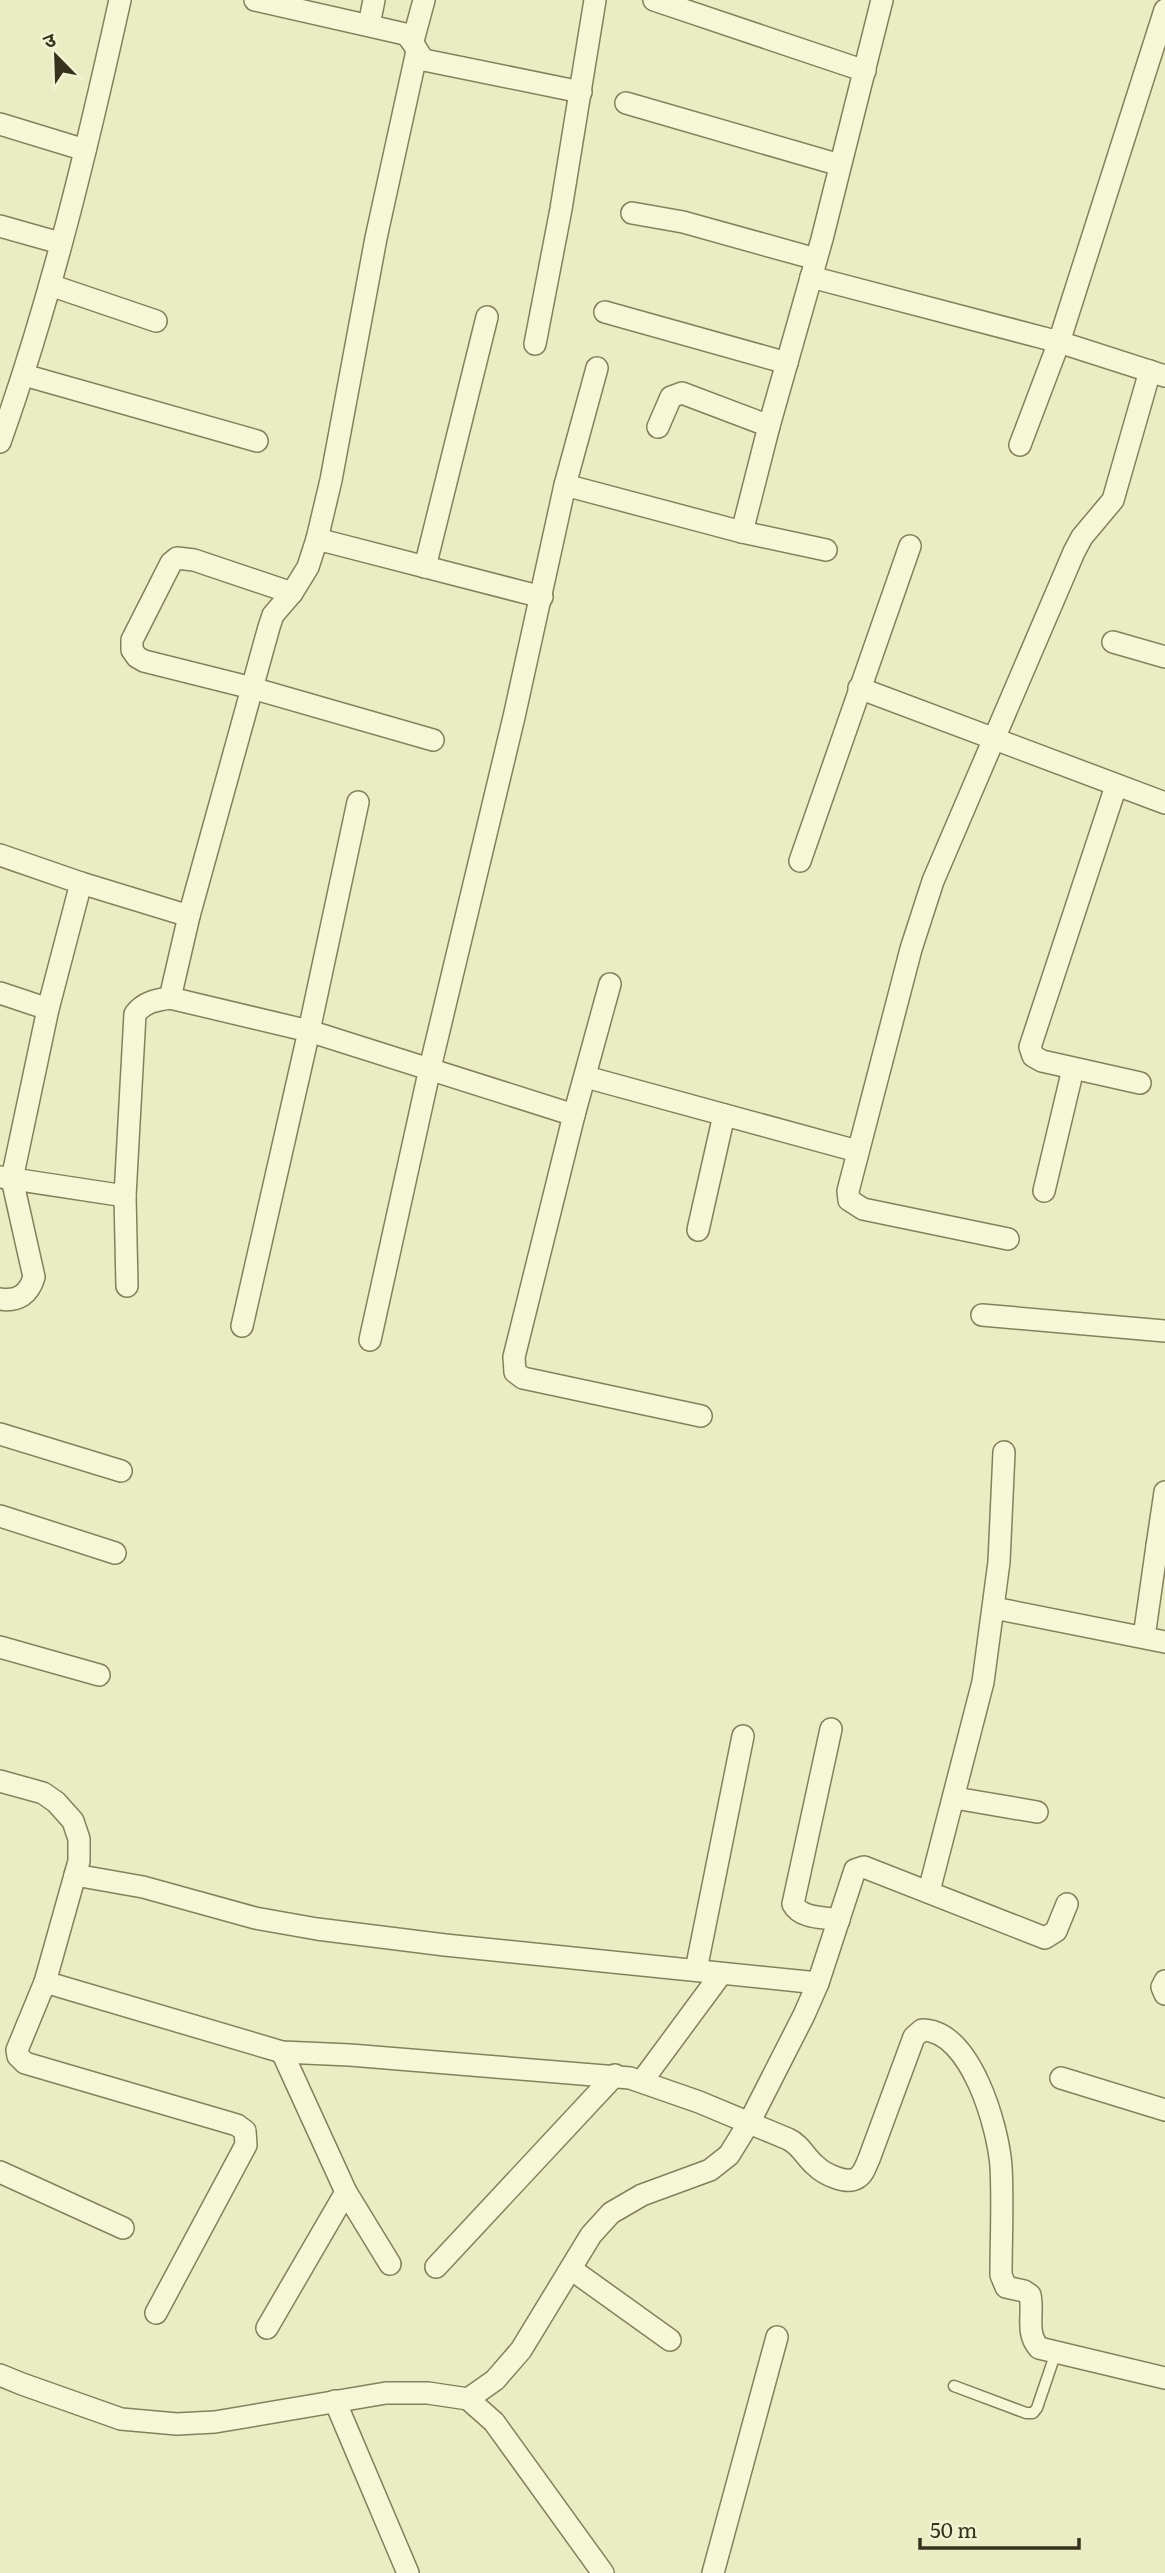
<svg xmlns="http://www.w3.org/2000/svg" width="1165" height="2573" viewBox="0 0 1165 2573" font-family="Literata,'Noto Sans Devanagari',serif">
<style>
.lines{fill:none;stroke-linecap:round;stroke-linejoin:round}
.service-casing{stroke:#85805b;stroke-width:13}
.minor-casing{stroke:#85805b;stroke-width:24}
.service{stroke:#f5f7d6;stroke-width:10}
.minor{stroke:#f5f7d6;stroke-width:21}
</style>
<rect width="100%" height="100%" fill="#eaecc3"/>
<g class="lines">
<defs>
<path id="service" d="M954,2386L1026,2413H1033L1037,2408L1056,2352"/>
<g id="minor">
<path d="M255,0L405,34C414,41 416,51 424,60L581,92"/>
<path d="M654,0L865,71"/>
<path d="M369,25L374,0"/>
<path d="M413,41L424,0"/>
<path d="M417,51L376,238L331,480L317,539L308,567L292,593L273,615L269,627L189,916L170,998L309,1031L574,1115"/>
<path d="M626,103L840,165"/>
<path d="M0,124L85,150"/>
<path d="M632,213L683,222L816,259"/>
<path d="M0,226L60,243"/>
<path d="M811,277L1059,342L1165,376"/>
<path d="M50,285L156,321"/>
<path d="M605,312L787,363"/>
<path d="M535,344L561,209L595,0"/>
<path d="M24,375L257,441"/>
<path d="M658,427L671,397L682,393L769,426"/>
<path d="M0,442C51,299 87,149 120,0"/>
<path d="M1020,445L1059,342L1165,10"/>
<path d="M565,485L597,368"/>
<path d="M742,532L769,426L822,239L882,0"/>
<path d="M317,539L542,597"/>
<path d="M425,567L487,317"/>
<path d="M292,593L194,560L177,558L171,563L132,640V650L137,657L144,661L252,688L433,740"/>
<path d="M1113,642L1165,657"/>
<path d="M859,688L1165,803"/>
<path d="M1116,786L1030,1047L1033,1056L1042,1061L1140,1083"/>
<path d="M0,855L81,883"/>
<path d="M800,861L910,546"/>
<path d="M610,984L574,1115L514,1357L515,1372L523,1378L701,1416"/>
<path d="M0,993L48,1009"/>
<path d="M586,1077L857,1151"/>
<path d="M0,1177L125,1196L135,1014C144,1002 156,1000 170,998"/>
<path d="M1044,1191L1073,1069"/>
<path d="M125,1196L127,1286"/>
<path d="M698,1230L724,1115"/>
<path d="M1008,1239L863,1209L849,1200L848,1191L911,949L933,881L1074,552L1082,537L1113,500L1150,371"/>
<path d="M0,1299C18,1302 29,1294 34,1277L12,1179L48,1009L81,883L189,916"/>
<path d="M982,1315L1165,1331"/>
<path d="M242,1326L309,1031L358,802"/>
<path d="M370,1340L430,1068L514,717L565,485L742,532L826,550"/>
<path d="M0,1434L121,1471"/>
<path d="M0,1516L115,1553"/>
<path d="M1157,1546L1165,1492"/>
<path d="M994,1608L1165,1642"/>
<path d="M1144,1637L1157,1546L1165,1548"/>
<path d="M0,1647L99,1675"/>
<path d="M831,1729L793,1904C801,1919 825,1917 839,1920"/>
<path d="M0,1781L43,1793L56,1802L73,1821L79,1839V1861L45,1982L17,2050L18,2056L25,2063L237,2125L245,2131L246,2145L156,2313"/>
<path d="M955,1798L1037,1812"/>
<path d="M75,1875L143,1887L255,1918L317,1929L445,1945L818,1983"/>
<path d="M929,1891L983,1682L999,1562L1004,1452"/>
<path d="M696,1970L743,1736"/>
<path d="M1165,1981L1162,1987L1165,1994"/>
<path d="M45,1982L282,2052L350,2055L630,2078L699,2102L788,2139C801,2145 805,2157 816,2166C824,2174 847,2185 857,2178C864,2174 866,2165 869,2159L914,2037L922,2030C971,2030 998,2127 1001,2166C1003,2202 1001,2239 1001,2275L1006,2287L1024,2291L1030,2295C1034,2313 1025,2333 1039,2348L1165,2378"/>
<path d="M282,2052L346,2192L390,2264"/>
<path d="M1061,2078L1165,2110"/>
<path d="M642,2081L721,1974"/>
<path d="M0,2172L123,2228"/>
<path d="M436,2267L615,2075"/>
<path d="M571,2269L670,2340"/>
<path d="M267,2328L346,2192"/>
<path d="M0,2375L22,2384L121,2419L177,2424L215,2422L386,2393H428L468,2399L494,2422L603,2573"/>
<path d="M468,2399L495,2380L521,2350L591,2235L611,2213L642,2195L710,2170L729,2155L750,2121L804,2015L818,1983L855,1870L864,1867L1045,1938L1056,1931L1067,1904"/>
<path d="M335,2401L408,2573"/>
<path d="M713,2573L777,2337"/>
</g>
</defs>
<use href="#service" class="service-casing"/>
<use href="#minor" class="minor-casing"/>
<use href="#service" class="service"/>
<use href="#minor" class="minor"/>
</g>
<g transform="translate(56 56) rotate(337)" stroke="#f1f4d2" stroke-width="5" paint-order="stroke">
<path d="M0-5L12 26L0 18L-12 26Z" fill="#36321e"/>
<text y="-10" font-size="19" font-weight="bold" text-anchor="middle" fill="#36321e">उ</text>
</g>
<path d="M920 2538v10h159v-10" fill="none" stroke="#36321e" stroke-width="3.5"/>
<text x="930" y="2538" font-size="21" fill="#36321e" stroke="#f1f4d2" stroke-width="5" paint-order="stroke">50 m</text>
</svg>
